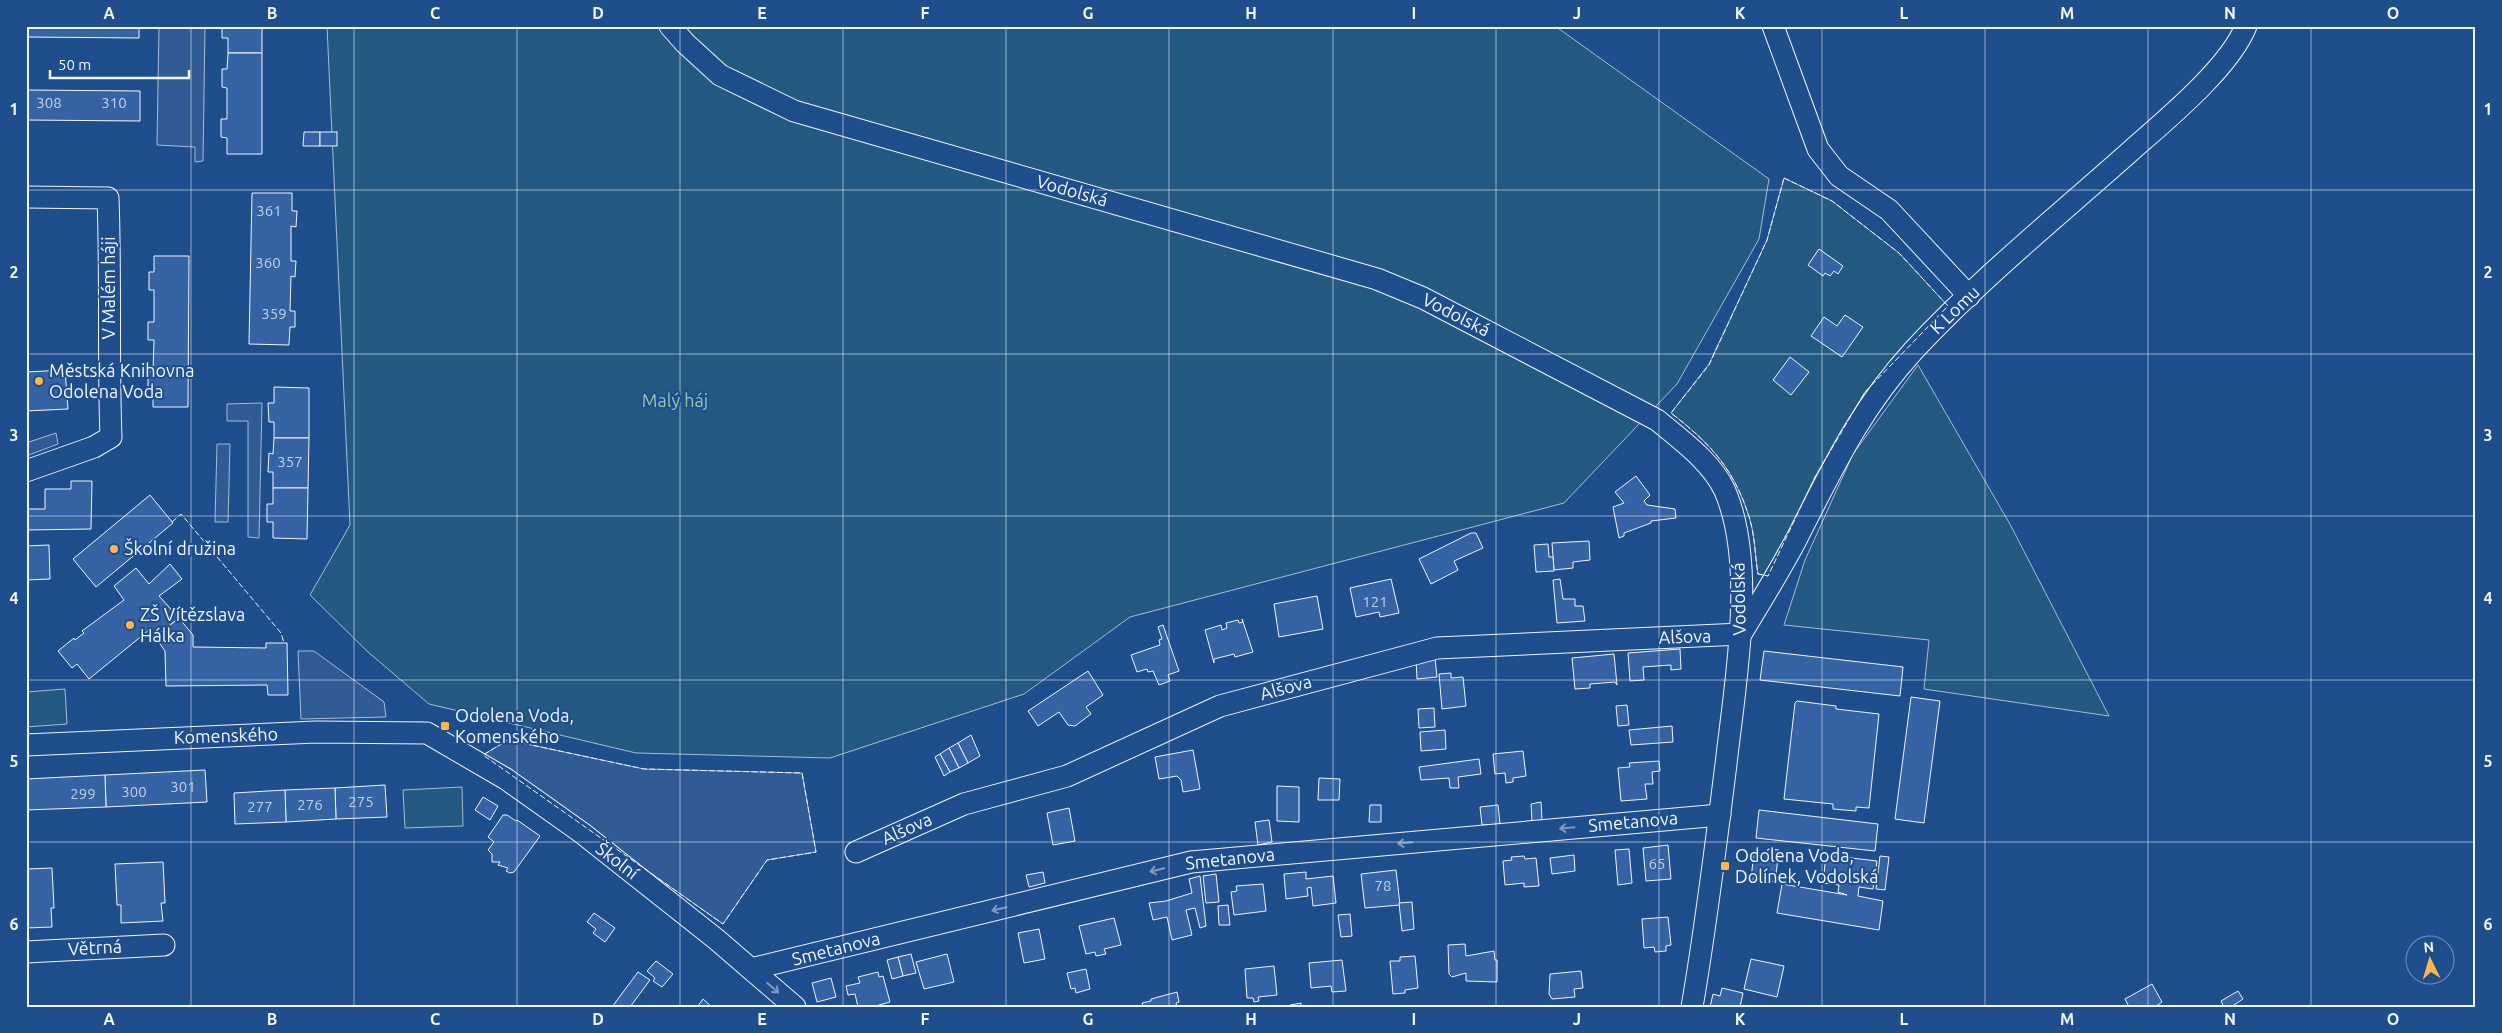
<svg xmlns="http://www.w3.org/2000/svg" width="2502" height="1033" viewBox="0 0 2502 1033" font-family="Ubuntu,sans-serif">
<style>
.green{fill:#245a82;stroke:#a8bbd7}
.parking{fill:#305b95;stroke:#a8bbd7}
.building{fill:#3563a3;stroke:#f2f6ff}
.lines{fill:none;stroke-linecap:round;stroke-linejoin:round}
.minor-casing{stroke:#f2f6ff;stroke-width:23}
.minor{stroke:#1f4e8c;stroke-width:21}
.fence{stroke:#f2f6ff;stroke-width:1;stroke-dasharray:6 2.5;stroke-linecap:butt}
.oneway{stroke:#7e9ac0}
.grid{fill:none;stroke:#f2f6ff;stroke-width:1;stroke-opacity:0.55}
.poi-dot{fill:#ffb74d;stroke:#1f4e8c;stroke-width:2}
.labels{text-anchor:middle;stroke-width:4;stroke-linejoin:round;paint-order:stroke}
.number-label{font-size:15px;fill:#c3d1e8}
.street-label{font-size:18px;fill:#f2f6ff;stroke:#1f4e8c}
.poi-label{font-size:18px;fill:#f2f6ff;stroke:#1f4e8c;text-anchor:start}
.park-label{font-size:18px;fill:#97c8a6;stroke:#1f4e8c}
.neatline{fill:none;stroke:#f2f6ff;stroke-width:2}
.grid-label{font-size:16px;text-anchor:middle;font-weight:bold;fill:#f2f6ff}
</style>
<rect width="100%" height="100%" fill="#1f4e8c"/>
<g class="green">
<path d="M327,26H1555L1769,179L1759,239L1677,384L1564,503L1130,617L1024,694L830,758L636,753L429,704L368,652L310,595L350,525Z"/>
<path d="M1784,178L1832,201L1899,253L1948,306L1865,392L1815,477L1768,576L1758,574C1755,557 1755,537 1750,520C1735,470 1711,444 1671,413L1709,364L1767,240Z"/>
<path d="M1918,365L2011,526L2109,716L1924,689L1929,640L1784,625L1805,560L1853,454Z"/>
<path d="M65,689L67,724L26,727V692Z"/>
<path d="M462,787L463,826L405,828L403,790Z"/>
</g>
<g class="parking">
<path d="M159,26H205L203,161L195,162V147L157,145Z"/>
<path d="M262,403L259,538L248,537V421H227V404Z"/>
<path d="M56,433L58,444L26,456V443Z"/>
<path d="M217,444H230L228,522H215Z"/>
<path d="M298,651H314L384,702L386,717L301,719Z"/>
<path d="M508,740L644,769L802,773L816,852L767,860L723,924L483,755Z"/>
</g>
<g class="building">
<path d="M26,26H139V38L26,37Z"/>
<path d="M222,26H262V53H228V38H222Z"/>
<path d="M228,53H262V154H227V138L221,137V119H227V88L222,87V69H227Z"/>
<path d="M26,90L140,91V121L26,120Z"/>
<path d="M304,132H320V146H303Z"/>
<rect x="320" y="132" width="17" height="14"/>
<path d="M252,193H292V211H297L296,227L291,226V261H296L295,277L291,276L290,311H295V327H290L289,345L249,344Z"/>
<path d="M1819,249L1843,266L1838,274L1834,271L1830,276L1825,273L1823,276L1808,265Z"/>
<path d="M154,256H189L188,407H153V390H148V372H153L154,340H148V322H154V290H149V272H154Z"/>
<path d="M1845,315L1863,327L1842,357L1811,336L1824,317L1837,326Z"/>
<path d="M1790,357L1809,372L1791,395L1773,380Z"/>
<path d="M65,370L68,409L26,411V372Z"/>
<path d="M274,387L309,388V438H274V422H269L268,403H274Z"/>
<path d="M274,438H309L308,488H273V472H268L269,453L273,454Z"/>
<path d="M1636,476L1650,495L1644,501L1647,505L1675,509L1676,518L1651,521V523L1624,533V536L1619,538L1613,507L1624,503L1615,492Z"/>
<path d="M71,481H92L91,529L26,530V509H45V489H71Z"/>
<path d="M273,488H308L307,539L273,538V522H267V504H273Z"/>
<path d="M150,495L173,523L96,587L73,559Z"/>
<path d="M1471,533H1476L1483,548L1454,561L1458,570L1431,584L1419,559Z"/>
<path d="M1589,541L1590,560L1573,562V568L1554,570L1552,543Z"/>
<path d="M1548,544L1549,557H1553L1554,571L1536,572L1534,545Z"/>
<path d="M49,545L50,579L26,580V546Z"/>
<path d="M170,564L182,579L159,596L179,618L155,637L149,630L89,679L77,664L72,668L58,651L74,638L75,640L84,633L82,631L124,600L114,586L136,568L149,584Z"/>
<path d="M1391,579L1399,613L1380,617L1379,612L1356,617L1350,588Z"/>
<path d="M1560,579L1563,599H1575V606H1583L1585,621L1557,623L1553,580Z"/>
<path d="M1317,596L1323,629L1279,637L1274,604Z"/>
<path d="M179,618L193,635V647L266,648V643H287L288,695H268L267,685L166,686L165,651L155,637Z"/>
<path d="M1242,619L1253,652L1235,657L1234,654L1214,659V663L1205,630L1221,625L1222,630L1227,628L1226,623L1238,620L1239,623L1243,622Z"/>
<path d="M1163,625L1179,671L1168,675L1170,681L1159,685L1153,671L1148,672L1147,669L1137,672L1131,655L1160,645L1159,640L1162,639L1158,627Z"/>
<path d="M1680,649L1681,669L1671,670V665L1643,667L1644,680L1630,681L1628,653Z"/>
<path d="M1764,651L1903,667L1900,696L1760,680Z"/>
<path d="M1614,654L1617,685L1615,682L1590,684V688L1575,689L1572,658Z"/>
<path d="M1435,658L1437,677L1417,679L1416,660Z"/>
<path d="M1088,671L1103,695L1086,707L1091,714L1075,726L1068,725L1059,712L1038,726L1028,711Z"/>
<path d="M1451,673V678L1463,677L1466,706L1442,709L1439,674Z"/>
<path d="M1911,697L1940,701L1924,823L1895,819Z"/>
<path d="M1797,701L1836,706V709L1879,714L1869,808L1856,807V811L1833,809V804L1784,799L1795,703Z"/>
<path d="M1627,705L1629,725L1618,726L1616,706Z"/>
<path d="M1434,708L1435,727L1419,728L1418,709Z"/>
<path d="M1672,726L1673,742L1631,745L1629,730Z"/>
<path d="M1445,730L1446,749L1421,751L1420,732Z"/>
<path d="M971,735L980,756L968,763L958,743Z"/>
<path d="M958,743L968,763L959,768L949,748Z"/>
<path d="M949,748L959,768L950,772L940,754Z"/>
<path d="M1193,750L1200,789L1183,792L1181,780L1177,776L1159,779L1155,757Z"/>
<path d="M1523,751L1526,776L1513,778V782L1506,783L1505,773L1495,774L1493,754Z"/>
<path d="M940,754L950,772L944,776L935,757Z"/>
<path d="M1479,759L1481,774L1458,777L1459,788H1450L1449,778L1421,780L1419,767Z"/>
<path d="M1659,761L1660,771L1652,772L1653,784H1645L1647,799L1621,801L1618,768L1630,767L1629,763Z"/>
<path d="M205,770L207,802L106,807L105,775Z"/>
<path d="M105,775L106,807L26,810V779Z"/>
<path d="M1319,778L1340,779L1339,800H1318Z"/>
<path d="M385,785L387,817L336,819L335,788Z"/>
<path d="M1277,786L1299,787V822L1277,821Z"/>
<path d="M335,788L336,819L286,822L285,790Z"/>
<path d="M285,790L286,822L235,824L234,793Z"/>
<path d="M483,797L498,806L490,820L475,810Z"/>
<path d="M1541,802L1542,820L1532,821L1531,804Z"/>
<path d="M1370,805H1381V822H1369Z"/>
<path d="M1498,805L1500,824L1482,825L1480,807Z"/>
<path d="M1069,808L1075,841L1053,845L1047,813Z"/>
<path d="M1759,810L1878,824L1875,851L1756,838Z"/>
<path d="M503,815H507L516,821L517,820L540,836L514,872L510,873L506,871L508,868L498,865L500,862H492V854L488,850L494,842L488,837Z"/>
<path d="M1269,820L1272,842L1258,845L1255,822Z"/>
<path d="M1668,845L1671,879L1646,881L1643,848Z"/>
<path d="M1629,849L1632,883L1618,885L1615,850Z"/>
<path d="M1768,849L1779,850L1775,882L1751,879L1754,852L1767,853Z"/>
<path d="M1574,855L1575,871L1552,874L1550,858Z"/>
<path d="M1826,855L1877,861L1873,889L1859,887L1858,896L1883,901L1879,930L1777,913L1782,884L1847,895L1838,892L1839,885L1823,883Z"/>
<path d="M1524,856L1525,859L1536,858L1539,886L1524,887V883L1505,885L1503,861L1512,860L1511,857Z"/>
<path d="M1880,856L1889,857L1885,890L1876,889Z"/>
<path d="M163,862L165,903H161L163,921L121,923V905H117L115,864Z"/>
<path d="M52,868L54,908H51L52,927L26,928V869Z"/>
<path d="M1396,870L1400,905L1365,908L1361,874Z"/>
<path d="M1043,872L1045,883L1029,887L1026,875Z"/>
<path d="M1306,872V879L1333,876L1336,903L1313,906L1311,887L1307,888L1308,896L1286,899L1284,874Z"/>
<path d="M1216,874L1219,902L1206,903L1203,876Z"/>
<path d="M1200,876L1206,926L1200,928L1195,908L1186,910L1192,935L1172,940L1167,917L1153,920L1149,903L1166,901L1192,893L1189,879Z"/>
<path d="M1263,884L1266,911L1234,915L1231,892L1237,891L1236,886Z"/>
<path d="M1412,902L1414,929L1402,931L1399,903Z"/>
<path d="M1228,905L1230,925H1219L1218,906Z"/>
<path d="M594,913L615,928L605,942L593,933L596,929L587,922Z"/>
<path d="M1350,914L1352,936L1341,937L1338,915Z"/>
<path d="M1668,917L1671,945L1666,946V951L1655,952L1654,947L1644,948L1642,919Z"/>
<path d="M1114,918L1121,945L1104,949L1106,954L1096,956L1095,952L1086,954L1079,926Z"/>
<path d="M1039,929L1045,959L1024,963L1018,933Z"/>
<path d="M1465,944L1466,956L1494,951L1495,960H1497V982L1466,981V973L1452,977L1449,974L1448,945Z"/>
<path d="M911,954L916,973L903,976L898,957Z"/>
<path d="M947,954L954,982L924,989L916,962Z"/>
<path d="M1415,956L1418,988L1405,990V993L1393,994L1390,961H1400V957Z"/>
<path d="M898,957L903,976L892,979L887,960Z"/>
<path d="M1751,959L1784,966L1777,997L1744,989Z"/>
<path d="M1342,960L1346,991L1332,992L1331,986L1311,988L1309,963Z"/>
<path d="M656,961L673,974L662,987L653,981L655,978L647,971Z"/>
<path d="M1274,966L1277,995L1258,997L1259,1001L1254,1002L1253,998H1247L1245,969Z"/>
<path d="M1086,969L1090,989L1076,993L1075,988L1071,989L1067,973Z"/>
<path d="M1581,971L1583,988L1574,989L1575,997L1552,999L1549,994L1550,974Z"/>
<path d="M638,972L650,980L630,1007H612Z"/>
<path d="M878,972L879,977L883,976L890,1002L872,1007H858L855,994L848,995L846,986L860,983L858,977Z"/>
<path d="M831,978L836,997L817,1002L812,983Z"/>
<path d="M2152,984L2162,1002L2155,1007H2129L2125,999Z"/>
<path d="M1722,988L1743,993L1740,1007H1710L1713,994L1720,996Z"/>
<path d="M2238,991L2243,999L2231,1007H2224L2221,1001Z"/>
<path d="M1177,992L1179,1002L1176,1003L1177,1007H1143L1142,1003L1151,1001V999Z"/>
<path d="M703,999L712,1007H697Z"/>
<path d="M1301,1003V1007H1291L1290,1005Z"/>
</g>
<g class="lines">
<defs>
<g id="minor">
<path d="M670,26L685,43L720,75L794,111L1377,279L1423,298L1657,420C1681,440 1712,462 1725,491C1757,566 1735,683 1726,764C1716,845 1706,926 1692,1007"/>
<path d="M1773,26L1818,149L1839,176L1889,210L1969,296"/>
<path d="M26,197L108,198C111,278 108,357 111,437L94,447L26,471"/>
<path d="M1741,634C1760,603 1779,572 1796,540C1832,470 1859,410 1914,350C1981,278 2059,215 2133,149C2167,119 2230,67 2246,26"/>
<path d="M26,745L316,732L427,733L506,779L582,833L716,939L795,1007"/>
<path d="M856,852L964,804L1067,776L1220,706L1437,648L1741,634"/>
<path d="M26,952L164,945"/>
<path d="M751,969L1191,862L1720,815"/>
</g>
</defs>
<use href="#minor" class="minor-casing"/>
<use href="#minor" class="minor"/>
<g class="fence">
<path d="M1784,178L1832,201L1899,253L1948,306L1865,392L1815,477L1768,576L1758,574C1755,557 1755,537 1750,520C1735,470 1711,444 1671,413L1709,365L1767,240Z"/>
<path d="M172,522L181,514L281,633L284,643"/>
<path d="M508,740L644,769L802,773L816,852L767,860L723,924L483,755Z"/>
</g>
</g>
<defs><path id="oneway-shaft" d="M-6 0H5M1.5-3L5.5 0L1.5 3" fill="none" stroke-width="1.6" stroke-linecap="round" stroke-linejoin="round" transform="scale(1.25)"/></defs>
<g class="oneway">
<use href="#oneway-shaft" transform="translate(1567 828) rotate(175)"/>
<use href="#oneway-shaft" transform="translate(1405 843) rotate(175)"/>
<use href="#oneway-shaft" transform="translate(1157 870) rotate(166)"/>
<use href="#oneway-shaft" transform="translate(999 909) rotate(166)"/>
<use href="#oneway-shaft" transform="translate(773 988) rotate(41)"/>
</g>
<path class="grid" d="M191,26V1007M354,26V1007M517,26V1007M680,26V1007M843,26V1007M1006,26V1007M1169,26V1007M1333,26V1007M1496,26V1007M1659,26V1007M1822,26V1007M1985,26V1007M2148,26V1007M2311,26V1007M26,190H2476M26,354H2476M26,516H2476M26,680H2476M26,842H2476"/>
<g class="poi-dot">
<circle cx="39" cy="381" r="5"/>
<circle cx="114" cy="549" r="5"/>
<circle cx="130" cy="625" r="5"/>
<rect x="440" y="721" width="10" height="10" rx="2.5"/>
<rect x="1720" y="861" width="10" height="10" rx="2.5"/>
</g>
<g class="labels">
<g class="number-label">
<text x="49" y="108">308</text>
<text x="114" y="108">310</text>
<text x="269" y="216">361</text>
<text x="268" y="268">360</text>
<text x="274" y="319">359</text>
<text x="290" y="467">357</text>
<text x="1375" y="607">121</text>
<text x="183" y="792">301</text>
<text x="134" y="797">300</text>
<text x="83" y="799">299</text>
<text x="361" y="807">275</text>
<text x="310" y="810">276</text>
<text x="260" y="812">277</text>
<text x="1657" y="869">65</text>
<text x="1383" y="891">78</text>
</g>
<g class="street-label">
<text transform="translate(1072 191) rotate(16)" y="6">Vodolská</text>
<text transform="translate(109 288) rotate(-90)" y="6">V Malém háji</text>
<text transform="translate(1955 310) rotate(-44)" y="6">K Lomu</text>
<text transform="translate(1456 315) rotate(27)" y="6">Vodolská</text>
<text transform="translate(1739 599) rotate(-91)" y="6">Vodolská</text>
<text transform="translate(1685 637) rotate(-2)" y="6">Alšova</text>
<text transform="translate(1286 688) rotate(-15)" y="6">Alšova</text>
<text transform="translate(226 736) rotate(-2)" y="6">Komenského</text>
<text transform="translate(1633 822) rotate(-5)" y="6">Smetanova</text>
<text transform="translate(907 829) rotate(-24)" y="6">Alšova</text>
<text transform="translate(1230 859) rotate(-6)" y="6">Smetanova</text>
<text transform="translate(617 861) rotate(38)" y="6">Školní</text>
<text transform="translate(95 948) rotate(-3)" y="6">Větrná</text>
<text transform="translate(836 949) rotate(-14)" y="6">Smetanova</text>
</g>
<g class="poi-label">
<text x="49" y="377">Městská Knihovna<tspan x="49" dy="21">Odolena Voda</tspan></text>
<text x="124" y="555">Školní družina</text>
<text x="140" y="621">ZŠ Vítězslava<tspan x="140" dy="21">Hálka</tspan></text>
<text x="455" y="722">Odolena Voda,<tspan x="455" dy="21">Komenského</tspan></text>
<text x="1735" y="862">Odolena Voda,<tspan x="1735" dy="21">Dolínek, Vodolská</tspan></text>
</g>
<g class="park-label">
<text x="675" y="407">Malý háj</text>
</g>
</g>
<rect width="2502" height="1033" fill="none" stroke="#1f4e8c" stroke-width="55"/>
<g transform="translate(2430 960) rotate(355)"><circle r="24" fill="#1f4e8c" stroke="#7391ba"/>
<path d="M0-4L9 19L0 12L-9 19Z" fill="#ffb74d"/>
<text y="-8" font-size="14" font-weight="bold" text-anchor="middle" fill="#f2f6ff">N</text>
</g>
<path d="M50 70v8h139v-8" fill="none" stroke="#f2f6ff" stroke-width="2.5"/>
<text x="58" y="70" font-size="15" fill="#f2f6ff" stroke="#1f4e8c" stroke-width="4" paint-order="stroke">50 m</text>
<rect x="28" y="28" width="2446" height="978" class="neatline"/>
<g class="grid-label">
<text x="109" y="19">A</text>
<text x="272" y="19">B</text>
<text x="435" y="19">C</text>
<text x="598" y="19">D</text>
<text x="762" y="19">E</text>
<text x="925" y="19">F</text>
<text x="1088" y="19">G</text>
<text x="1251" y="19">H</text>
<text x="1414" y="19">I</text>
<text x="1577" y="19">J</text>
<text x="1740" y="19">K</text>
<text x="1904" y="19">L</text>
<text x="2067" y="19">M</text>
<text x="2230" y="19">N</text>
<text x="2393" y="19">O</text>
<text x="14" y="115">1</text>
<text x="2488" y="115">1</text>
<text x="14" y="278">2</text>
<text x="2488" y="278">2</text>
<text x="14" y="441">3</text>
<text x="2488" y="441">3</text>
<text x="14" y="604">4</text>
<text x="2488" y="604">4</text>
<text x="14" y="767">5</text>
<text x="2488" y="767">5</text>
<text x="14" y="930">6</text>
<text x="2488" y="930">6</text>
<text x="109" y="1025">A</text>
<text x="272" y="1025">B</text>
<text x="435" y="1025">C</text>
<text x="598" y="1025">D</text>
<text x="762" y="1025">E</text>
<text x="925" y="1025">F</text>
<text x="1088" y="1025">G</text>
<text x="1251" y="1025">H</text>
<text x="1414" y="1025">I</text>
<text x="1577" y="1025">J</text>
<text x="1740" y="1025">K</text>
<text x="1904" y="1025">L</text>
<text x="2067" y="1025">M</text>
<text x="2230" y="1025">N</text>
<text x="2393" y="1025">O</text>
</g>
</svg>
